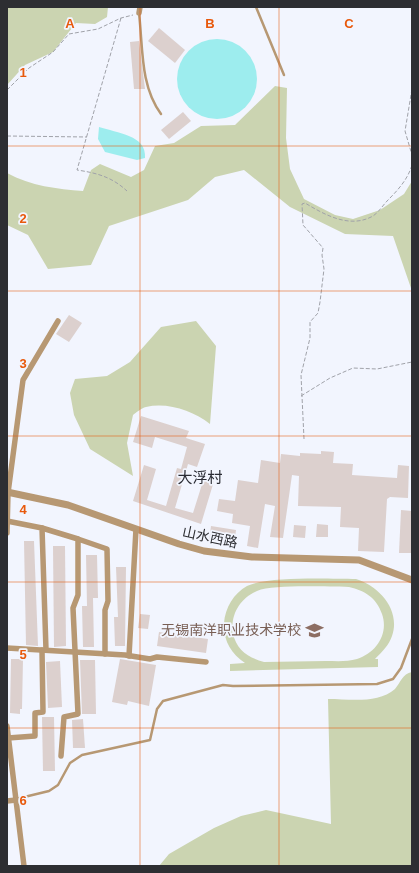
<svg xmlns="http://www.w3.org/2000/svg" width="419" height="873" viewBox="0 0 419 873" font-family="Helvetica,'Noto Sans SC',sans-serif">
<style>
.green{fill:#cbd4b1;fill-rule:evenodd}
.water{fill:#9dedee}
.building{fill:#dcd0ce}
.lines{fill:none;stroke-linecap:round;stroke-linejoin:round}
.path{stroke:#a0a2a9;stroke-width:1;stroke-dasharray:4 2;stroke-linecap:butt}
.service{stroke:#b79873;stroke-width:2.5}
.minor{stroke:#b79873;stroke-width:5.5}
.tertiary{stroke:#b79873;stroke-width:7}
.grid{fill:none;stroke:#e8590c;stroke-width:1;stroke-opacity:0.55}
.labels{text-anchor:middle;stroke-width:3.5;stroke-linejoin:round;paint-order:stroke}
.street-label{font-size:14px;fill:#2d2e32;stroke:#f2f5fe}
.education-label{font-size:14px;fill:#785e54;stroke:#f2f5fe;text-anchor:end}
.neighbourhood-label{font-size:15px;fill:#292b33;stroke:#f2f5fe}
.grid-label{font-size:13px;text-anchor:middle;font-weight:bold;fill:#e8590c;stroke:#f2f5fe;stroke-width:3.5;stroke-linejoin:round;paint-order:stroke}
</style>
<rect width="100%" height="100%" fill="#f2f5fe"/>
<g class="green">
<path d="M7,7H108L107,17L95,24L76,23L53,52L25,65L7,85Z"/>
<path d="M275,86L287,88L286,138L290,169L304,199L335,215L353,219L380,210L404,194L412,181V291L393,236L345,234L290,207L244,170L215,177L188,200L109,226L91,265L48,269L28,235L7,225V173C31,186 57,189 83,191L91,170L100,164L131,177L144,170L155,146L174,143L201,126L235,125Z"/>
<path d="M196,321L216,346L210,424C193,411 168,402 146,407C141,408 136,413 133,415L127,443L133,476L90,449L74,415L70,393L75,379L107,376L130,362L161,327Z"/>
<path d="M356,579C379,586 401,610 392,636C389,645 382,652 375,659H378V667L230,671V664L245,663C231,654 223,640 224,623C225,608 234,593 247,586C268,576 331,579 356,579ZM349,587C365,591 376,597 382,614C389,634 376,653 357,659C347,662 336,661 326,661C305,661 285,662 264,662C249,658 236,650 233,633C230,615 240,598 257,591C274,584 328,587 349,587Z"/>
<path d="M412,672V866H159L169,854L214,828L241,816L266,810L331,824L328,699C350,699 378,704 395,689C401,682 402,674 412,672Z"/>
</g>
<g class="water">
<circle cx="217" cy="79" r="40"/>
<path d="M99,127C117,133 147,135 145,158L137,160L105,152L98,139Z"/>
</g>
<g class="building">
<path d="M159,28L185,50L175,63L148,41Z"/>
<path d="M139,41L145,89H134L130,42Z"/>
<path d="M183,112L191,121L169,139L161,130Z"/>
<path d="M69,315L82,323L69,342L56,334Z"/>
<path d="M141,416L189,431L186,438L205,444L197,467L188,464L175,508L193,513L204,478L214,481L201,524L133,501L144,465L156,469L147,500L166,506L177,468L181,469L187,447L155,437L152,448L133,442Z"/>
<path d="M321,451L334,452L333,463L353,464L352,475L397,478L398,465L409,466L408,498L390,497L387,499L384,552L358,551L359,528L340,527L341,507L298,506L299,476L292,475L283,538L270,537L275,506L265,504L258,548L247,546L250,526L232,523L233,514L217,511L219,499L235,501L238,480L258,483L261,460L280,463L281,454L300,456V453L321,454Z"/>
<path d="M401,510L412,511V553H399Z"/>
<path d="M317,524L328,525V537H316Z"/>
<path d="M294,525L306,526L305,538L293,537Z"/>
<path d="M211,526L236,530L234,546L209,543Z"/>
<path d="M24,541H34L38,646L26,645Z"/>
<path d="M53,546H65L66,646L54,647Z"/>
<path d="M86,555H97L98,598H93L94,647H83L82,606H87Z"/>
<path d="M116,567H126L125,646H115L114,617H118Z"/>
<path d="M140,614L150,615L148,629L138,628Z"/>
<path d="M159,632L208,639L206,653L157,646Z"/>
<path d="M11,659H23L22,709H20V714L10,713Z"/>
<path d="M120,659L156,665L149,706L128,701L127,705L112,702Z"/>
<path d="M80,660H95L96,714H82Z"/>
<path d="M60,661L62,707L48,708L46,662Z"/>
<path d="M42,717H54L55,771H43Z"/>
<path d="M83,719L85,748H73L72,720Z"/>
</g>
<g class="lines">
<g class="path">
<path d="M121,18L77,170C97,173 112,177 127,191"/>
<path d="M412,89L405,131L412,155"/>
<path d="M7,90L29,68L53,52L69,34L98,29L121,18L133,15"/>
<path d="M7,136L87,137"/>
<path d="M301,396L330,378L353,368L377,369L412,362"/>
<path d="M304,439L301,375L310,338V322L318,313L320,302L324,269L322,255L323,248L303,225L302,204L305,203C325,215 350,229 373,216C379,212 383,205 388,200C398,190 408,179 412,165"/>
</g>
<g class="service">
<path d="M256,7L284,75"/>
<path d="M139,13C143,47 140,86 161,114"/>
<path d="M16,799L49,791L58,785L70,763L82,755L150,740L157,709L163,701L223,685L233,686L377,684L393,679L401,668L412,639"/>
</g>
<g class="minor">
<path d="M139,13L140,7"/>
<path d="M7,521L42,528L46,650"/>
<path d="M42,528L78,539V595L73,608L78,714L64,717L61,756"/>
<path d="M7,533L8,493L23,380L58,321"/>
<path d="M78,539L107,549L108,601L105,610V654"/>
<path d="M7,648L125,655L150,659L157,657L206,662"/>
<path d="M129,656L136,529"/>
<path d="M7,726L24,866"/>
<path d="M8,738L35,736V713L43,712L42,650"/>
<path d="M7,801L16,800"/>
</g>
<path class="tertiary" d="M7,492L68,505L179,544L204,551L252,557L359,560L412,580"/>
</g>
<path class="grid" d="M140,7V866M279,7V866M7,146H412M7,291H412M7,436H412M7,582H412M7,728H412"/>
<defs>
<symbol id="school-bare" viewBox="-9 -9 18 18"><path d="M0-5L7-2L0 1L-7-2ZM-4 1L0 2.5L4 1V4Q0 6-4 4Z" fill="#8d6e63" stroke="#f2f5fe" stroke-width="2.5" paint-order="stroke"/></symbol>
</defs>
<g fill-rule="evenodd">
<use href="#school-bare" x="302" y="618" width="25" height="25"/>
</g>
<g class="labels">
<g class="street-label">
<text transform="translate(210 537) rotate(12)" y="5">山水西路</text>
</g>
<g class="education-label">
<text x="301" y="635">无锡南洋职业技术学校</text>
</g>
<g class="neighbourhood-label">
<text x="200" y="483">大浮村</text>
</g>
</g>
<g class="grid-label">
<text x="70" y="28">A</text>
<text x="210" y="28">B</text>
<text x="349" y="28">C</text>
<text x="23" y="77">1</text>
<text x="23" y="223">2</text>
<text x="23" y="368">3</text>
<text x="23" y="514">4</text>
<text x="23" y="659">5</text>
<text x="23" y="805">6</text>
</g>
<rect width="419" height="873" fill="none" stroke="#2d2e32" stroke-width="16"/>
</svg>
